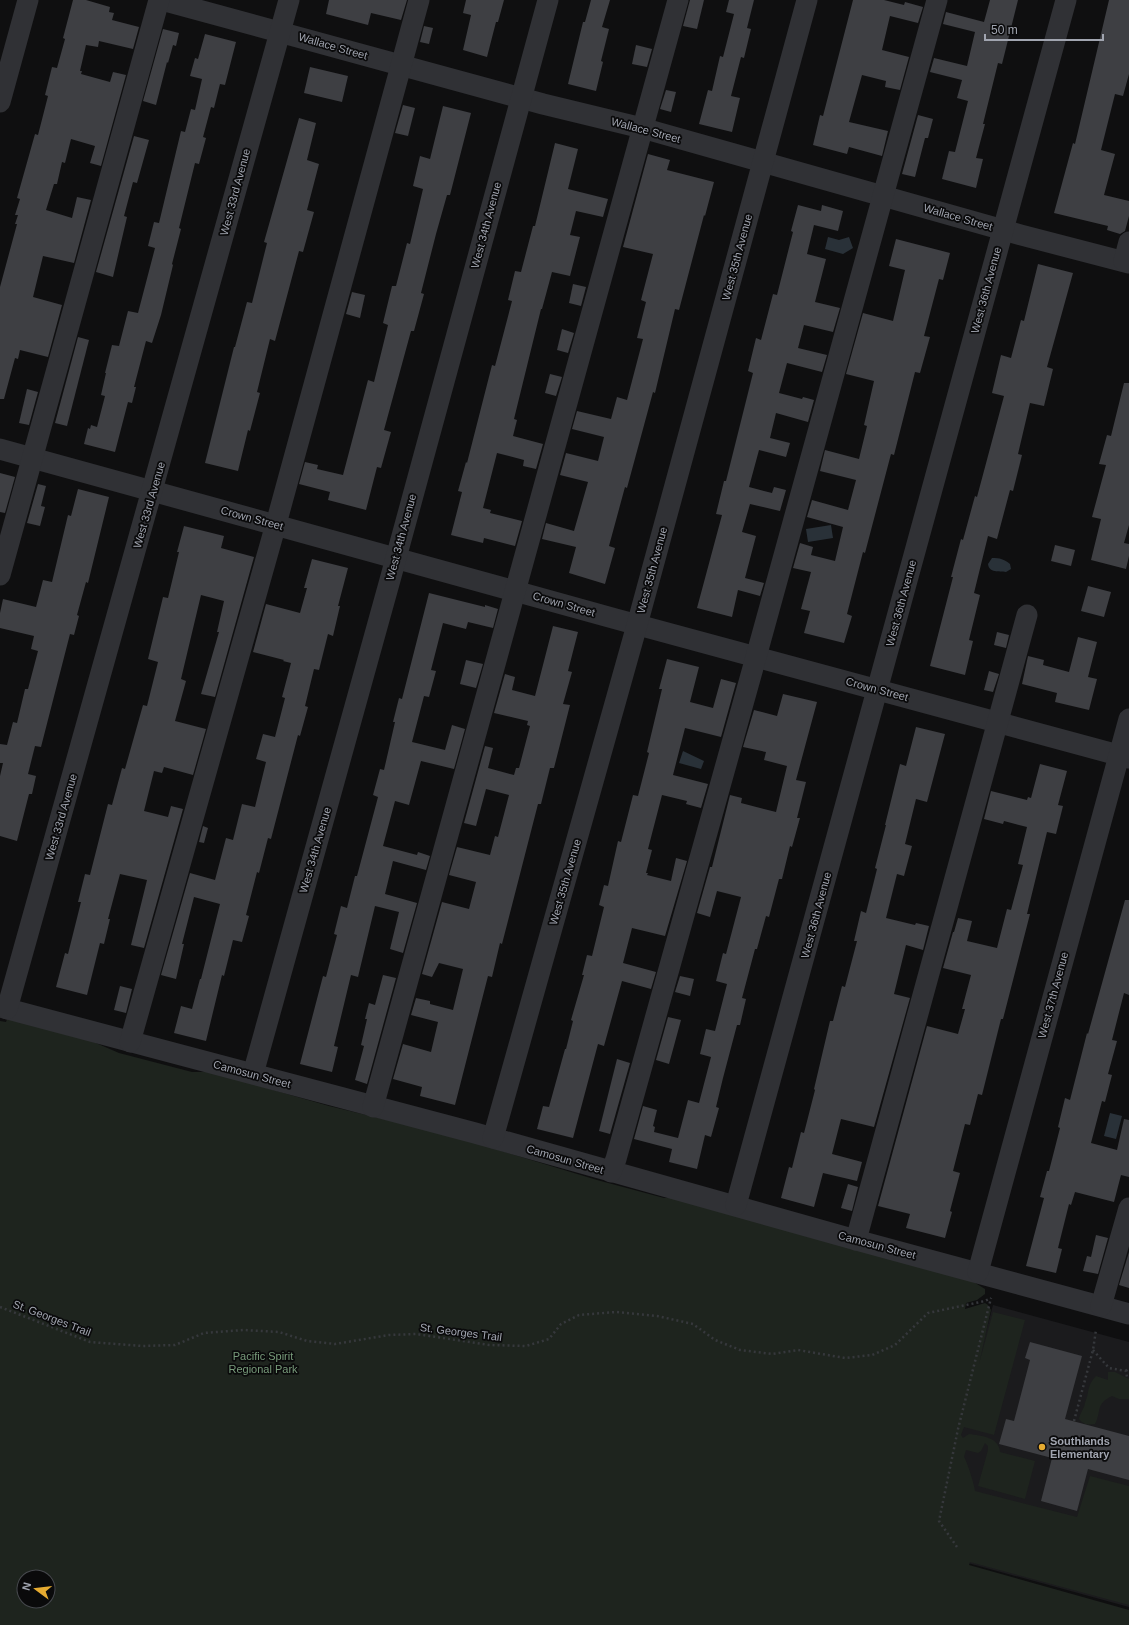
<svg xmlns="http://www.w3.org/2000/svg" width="1129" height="1625" viewBox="0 0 1129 1625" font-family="Helvetica,sans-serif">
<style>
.built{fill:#1b1b1d}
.green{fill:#1e241e;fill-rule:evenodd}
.water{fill:#293138}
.building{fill:#3e3f43}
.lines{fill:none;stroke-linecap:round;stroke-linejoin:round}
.path{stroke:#36383c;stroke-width:2.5;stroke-dasharray:2 3;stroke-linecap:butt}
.minor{stroke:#303135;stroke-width:21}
.poi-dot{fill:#e6ab31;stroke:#0a0a0b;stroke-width:1.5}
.labels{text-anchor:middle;stroke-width:3.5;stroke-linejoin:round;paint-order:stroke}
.street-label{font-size:11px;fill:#a1a5b0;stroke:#0a0a0b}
.park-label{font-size:11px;fill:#789b7b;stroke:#0a0a0b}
.poi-label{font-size:11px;font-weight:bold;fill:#a1a5b0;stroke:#0a0a0b;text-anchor:start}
</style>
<rect width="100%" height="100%" fill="#0f0f10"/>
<path class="built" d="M993,1305L1129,1342V1607L928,1552Z"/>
<g class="green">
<path d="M8,1017L82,1037L119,1053L192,1072H228L245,1082L329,1106L446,1134L597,1180L664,1198H694L972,1281L985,1289V1294L977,1300L966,1303L965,1309L985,1303L988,1305L991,1310L979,1364L993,1312L1025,1320L994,1435L964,1427L961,1435L963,1438L969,1434C982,1436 999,1437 1000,1452L1035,1461L1025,1499L978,1486L988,1450V1446L985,1443L981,1451L978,1453L966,1450L964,1457C967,1461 975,1486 975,1491L1077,1517L1090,1476L1129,1486V1605L970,1562L969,1565L1129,1610V1625H0V1021L6,1022ZM24,1577H48V1601H24Z"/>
<path d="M1108,1372H1115L1129,1379V1399H1119L1112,1396C1095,1404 1102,1411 1095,1424C1088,1425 1084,1425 1079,1419C1080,1413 1084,1409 1085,1403C1090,1391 1086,1387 1096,1376L1108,1380Z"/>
</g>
<g class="water">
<path d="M828,237L839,240L849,237L853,248L843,254L825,249Z"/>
<path d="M831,525L833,538L808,542L806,529Z"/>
<path d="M992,558C1000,558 1004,559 1010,564L1011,569L1006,572C999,571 989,573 988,564Z"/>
<path d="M683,751L704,761L701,769L679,763Z"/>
<path d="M1110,1113L1122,1116L1116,1139L1104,1136Z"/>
</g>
<g class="building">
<path d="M73,0H86L110,7L109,12L114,13L112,20L139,27L133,49L99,41L98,47L86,45L80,71H82L81,74L110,82L113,72L126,75L101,166L90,163L95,146L71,139L65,163L62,162L57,184H54L46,210L72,218L77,197L91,200L74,263L43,256L33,297L62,305L48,357L20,350L18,359L15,358L4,399H0V287L17,224H15L18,215H15L20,199L17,198L35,134L38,135L48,96L45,95L52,67L57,68L65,39L63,38Z"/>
<path d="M329,0H407L401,20L371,13L368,25L326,14Z"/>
<path d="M466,0H504L498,22H496L487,57L463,50L471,15L463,13Z"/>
<path d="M591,0H610L602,27L609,29L601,61L603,62L596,91L568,84L583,22H585Z"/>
<path d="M690,0H704L697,29L683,26Z"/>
<path d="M729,0H754L747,28L751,29L744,58L741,57L731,96L740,98L732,132L699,124L708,90L712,91L720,56L723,57L734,14L726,12Z"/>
<path d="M853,0H884L904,5L905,2L923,7L918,23L890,16L882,50L909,57L900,90L885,87L886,81L862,75L849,122L888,131L882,156L849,147L847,154L813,145L820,115L823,116Z"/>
<path d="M990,0H1018L1002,64L998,63L983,124H985L976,158L983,159L976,188L942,179L949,151L955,152L968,101L957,98L962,80L930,72L934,58L967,66L975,32L943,24L946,12L984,22Z"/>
<path d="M1109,0H1129V74L1123,96L1115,94L1101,150L1115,154L1104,195L1129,201V216L1125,231L1120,234L1107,230L1108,226L1054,213L1073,143L1075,144Z"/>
<path d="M424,26L433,28L429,44L420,42Z"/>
<path d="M163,29L179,33L176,46L173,45L168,63L167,62L156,105L143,101Z"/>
<path d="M205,34L236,42L225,85L220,84L214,108L211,107L203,137L206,138L199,164L195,163L179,228L181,229L172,264L173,265L161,315L152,343L146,341L134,387H136L132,403L128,402L115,452L84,444L88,428L90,429L91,425L97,427L105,396L101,395L106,373H105L112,345L119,346L128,311L138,313L155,248L148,246L154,222L159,223L181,131L185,132L191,109L195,110L202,79L190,76L195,58L198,59Z"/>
<path d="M636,45L652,49L647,67L632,64Z"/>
<path d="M310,67L348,76L342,102L304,93Z"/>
<path d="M666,90L676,92L671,112L660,109Z"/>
<path d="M403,105L415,108L408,136L395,133Z"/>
<path d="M443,106L471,113L450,195H447L436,234L421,293L424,294L414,331H411L384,430L391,432L381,468L377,467L366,510L328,500L330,492L299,484L305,462L318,465L317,469L343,475L368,380L374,382L388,325L383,323L392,286H396L407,243L410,244L423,189L413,186L420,156L430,159Z"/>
<path d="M918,115L933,119L928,138H925L915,177L902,174Z"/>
<path d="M299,118L316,123L307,160L319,164L307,210L314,212L303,252L299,251L275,341L270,339L257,392L260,393L250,431L248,430L238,471L205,463L234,347H235L247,302L252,303L267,243L264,242Z"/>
<path d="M134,136L149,140L137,183L133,182L124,216L127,217L113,277L96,272Z"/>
<path d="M555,143L578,149L568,189L608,199L603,217L576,211L570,235L580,237L570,276L552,272L542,309H541L514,419L517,420L513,436L543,444L536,469L523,466L524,460L497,453L483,508L491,510L490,513L522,521L515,546L484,538L483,543L451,535L462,492L458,491L466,462L467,463L492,365L495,366L512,301L508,300L515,271L521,272L533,226H535Z"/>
<path d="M648,154L670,160L667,170L714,182L705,216L704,215L679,310L675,309L655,393L653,392L627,488L625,487L609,546L615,548L605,584L569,573L576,547L542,539L546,523L574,531L588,482L560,475L566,453L598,461L604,437L572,429L577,411L611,419L617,397L627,400L643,339L637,338L646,302L641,300L653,254L623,247Z"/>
<path d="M798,205L821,211L822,205L843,211L838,231L814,225L807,254L826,259L815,302L840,308L833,332L804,325L798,348L827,355L822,372L787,363L779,393L802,399L803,397L814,400L808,422L776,413L770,438L790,443L786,457L759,450L749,487L772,493L774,487L786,490L780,511L750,504L742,532L756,536L745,578L764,583L760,596L738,590L732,617L697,608L722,515L716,514L724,481H726L753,373L748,371L756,338L761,340L773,294L777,295L793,232L791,231Z"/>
<path d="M896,239L950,253L943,280L939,279L924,336L930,337L920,373L915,372L894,455L891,454L865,553L863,552L847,614L852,616L844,643L804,633L810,611L801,609L811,572L793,568L800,543L813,547L811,555L835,561L843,527L807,517L812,500L848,510L856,480L820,471L825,450L859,459L867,426L864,425L874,381L846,374L863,313L893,321L905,270L889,266Z"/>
<path d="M1038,264L1073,273L1047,367L1053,369L1044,406L1030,403L1018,454L1022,455L1013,491L1010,490L997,539L988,536L974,593L980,595L969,640L973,641L965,675L930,666L953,577H951L961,539L963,540L975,496L977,497L1004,396L992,393L1001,355L1011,358L1021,320L1024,321Z"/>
<path d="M573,284L586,287L581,306L569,303Z"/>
<path d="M352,292L365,295L360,318L346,314Z"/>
<path d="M562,329L574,333L568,353L557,350Z"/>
<path d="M78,337L89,340L67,426L55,423Z"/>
<path d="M550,374L562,377L556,396L545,393Z"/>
<path d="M1124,383H1129V525L1124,543L1129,544V556L1126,569L1091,560L1101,519L1092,517L1106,465L1099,464L1107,435L1111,436Z"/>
<path d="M27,389L38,392L29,425L19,423Z"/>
<path d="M0,473L15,477L5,513L0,512Z"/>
<path d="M38,484L46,486L41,506L45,507L40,526L27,523Z"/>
<path d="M78,489L109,497L88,583L86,582L77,615L79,616L74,635L70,634L41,747L35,746L28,774L36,776L32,794H29L17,841L0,836V776L3,763H0V744L7,745L13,722L17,723L25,689H28L38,651L31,649L34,636L0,628V613L3,599L36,607L43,580L52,582L68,515L71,516Z"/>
<path d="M184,526L224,536L221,548L254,557L215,697L201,694L219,632H217L224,601L201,595L181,679L186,681L175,721L206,729L193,775L164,767L162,773L154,771L144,811L168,817L171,806L183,809L144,948L131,945L147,880L120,874L108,919H110L104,944L100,943L87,995L56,987L65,953L68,954L81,902H78L85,874L90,875L108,804L112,805L122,768L125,769L143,705L147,706L158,662L148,659L163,597L168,598L179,552H177Z"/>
<path d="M1055,545L1075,550L1071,566L1051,561Z"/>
<path d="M312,559L348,568L338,606H340L333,636L328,634L319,670L314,669L305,706L308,707L300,736L298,735L271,839L268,838L259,873L257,872L246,915L249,916L242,942L233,940L224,976L222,975L206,1041L174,1033L181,1006L192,1009L200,979H201L220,904L194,897L182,944H184L176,979L161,975L190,873L215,880L226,838L233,840L242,804L255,807L266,762L256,759L263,734L275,737L285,698L282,697L291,663L283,661L284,660L253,652L266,604L300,613L307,588H304Z"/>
<path d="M1088,586L1111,592L1104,617L1081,611Z"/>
<path d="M429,593L485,607V605L498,609L493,628L468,622L466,629L443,623L431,670L436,671L429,697L424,696L412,742L445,750L452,725L465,729L454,769L421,761L409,805L395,801L383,846L417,855L418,852L430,856L426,870L393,861L385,894L417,903L403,953L390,949L399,912L375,906L358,977L351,975L334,1046L338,1047L332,1072L300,1064L323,976L326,977L337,935L334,934L341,906L347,908L355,876H357L378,797L373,795L380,769L384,770L395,722H393L399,698L402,699Z"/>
<path d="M553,626L578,632L568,671L572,672L563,704L570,705L554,768H550L541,804H538L502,944L500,943L492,977L488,976L455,1105L420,1096L422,1087L393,1079L403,1044L431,1052L438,1022L411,1015L416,998L430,1001V1004L453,1010L463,969L439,963L432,977L422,974L442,902L469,909L476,882L449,875L457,847L490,855L495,836L498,837L509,795L486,789L476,826L464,823L485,746L493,748L488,768L514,775L516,768H519L530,726L527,725L528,721L494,713L505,674L515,677L512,690L535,696Z"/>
<path d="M997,632L1009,635L1006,648L994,645Z"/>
<path d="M1078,637L1097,642L1088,677L1097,679L1089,710L1055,702L1057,693L1022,684L1028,656L1044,660L1043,665L1069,672Z"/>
<path d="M667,659L699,667L690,702L713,708L721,679L736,683L721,737L685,728L673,775L708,784L701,808L686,804L687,801L662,795L648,849L652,850L646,873H648L647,875L671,881L676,858L687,861L665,936L632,928L623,963L656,972L651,989L622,981L604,1046L598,1044L573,1138L537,1129L543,1106L549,1107L565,1049H566L573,1021L571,1020L584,975H582L587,955L592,956L604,907L599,905L604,885L608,886L618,841L621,842L633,795L638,796L649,753L647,752L662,689H659Z"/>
<path d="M466,660L483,664L476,688L460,684Z"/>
<path d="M989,671L999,674L993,692L984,690Z"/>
<path d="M783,694L817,702L796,780L806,782L797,818H800L792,847L790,846L782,879H779L769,917L766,916L757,949H755L742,998L746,999L740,1025H737L723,1078L716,1107L719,1108L711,1137L705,1135L697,1169L669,1162L672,1149L634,1139L643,1106L657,1110L653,1126L655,1127L654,1132L678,1138L688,1100L699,1103L711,1057L700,1054L706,1029L715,1031L727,984L716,981L723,953L726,954L741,897L717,891L710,917L697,913L710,867H712L730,795L742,798L741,803L776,812L787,766L764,760L766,752L743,747L754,710L777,716Z"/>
<path d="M916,727L945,734L927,802L916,799L905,844L912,846L904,876L897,874L886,918L915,925L916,923L929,926L923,950L906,945L894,994L910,998L874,1127L841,1119L832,1154L862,1162L857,1181L823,1173L814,1207L781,1198L789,1167L792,1168L801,1132L804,1133L815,1090L814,1089L830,1021H833L842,986L845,987L857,941H854L861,911L866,913L877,869L875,868L886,825H885L900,764L906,766Z"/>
<path d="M1040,764L1067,771L1058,805L1063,806L1056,834L1047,832L1027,914H1030L1003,1019H1001L982,1095L978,1094L970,1125L965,1124L953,1171L960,1173L950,1211L952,1212L945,1238L906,1228L910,1214L878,1206L927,1026L958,1034L965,1009H962L971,975L943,968L953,932H954L958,918L972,921L967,941L997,948L1007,909L1011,910L1023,865L1018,864L1027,827L1004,821L1003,824L984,819L991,791L1027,800L1028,797L1031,798Z"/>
<path d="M203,826L208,828L204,843L199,842Z"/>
<path d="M1125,900H1129V995L1124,993L1112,1040L1117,1041L1108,1074L1112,1075L1105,1102L1102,1101L1091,1143L1117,1150L1124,1119L1129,1120V1177L1121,1175L1114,1202L1075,1192L1071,1205L1069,1204L1058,1248L1062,1249L1056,1273L1026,1266L1044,1198L1040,1197L1047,1171H1049L1060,1128L1058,1127L1065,1098L1070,1100L1087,1033L1088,1034Z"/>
<path d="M383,975L396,978L367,1084L355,1080L364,1046L361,1045L367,1019H365L369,1003L375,1005Z"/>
<path d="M680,976L694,979L690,996L675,992Z"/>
<path d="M120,986L132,989L126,1013L114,1010Z"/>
<path d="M668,1017L681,1020L669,1064L656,1060Z"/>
<path d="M617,1059L630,1063L610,1134L599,1131Z"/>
<path d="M848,1184L858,1187L852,1211L841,1208Z"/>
<path d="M1096,1235L1108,1238L1098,1274L1083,1271L1087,1256L1091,1257Z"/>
<path d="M1129,1252V1288L1119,1285Z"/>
<path d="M1030,1342L1082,1356L1065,1419L1129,1436V1480L1088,1469L1077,1511L1041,1501L1052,1458L999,1444L1006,1419L1014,1421L1030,1360L1025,1358Z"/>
</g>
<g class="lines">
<g class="path">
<path d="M0,1307L90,1342L142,1346L175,1345L204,1333L244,1330L279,1332L307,1341L335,1344L389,1335L416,1334L489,1345L526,1346L549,1339L561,1324L579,1315L616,1312L657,1316L693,1324L715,1340L740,1350L772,1354L798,1350L845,1358L872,1355L895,1345L928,1313L985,1301L991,1298"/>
<path d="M1093,1350L1109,1368L1126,1371L1127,1377L1129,1378"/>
<path d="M1126,1371L1129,1367"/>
<path d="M1074,1421L1093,1350L1096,1330"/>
<path d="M957,1547L939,1521L958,1429L991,1298"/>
</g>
<g class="minor">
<path d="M162,0L543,104L642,128L1021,235L1129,263"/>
<path d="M0,102L28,0"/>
<path d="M1124,261L1129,242"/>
<path d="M0,449L616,619L1129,758"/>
<path d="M0,575L159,0"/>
<path d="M0,1007L475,1133L856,1240L1129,1314"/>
<path d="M7,1009L289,0"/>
<path d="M130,1042L276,524L419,0"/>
<path d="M253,1074L390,580L548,0"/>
<path d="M373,1107L678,0"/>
<path d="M493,1138L637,625L807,0"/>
<path d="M611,1172L616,1159L756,657L937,0"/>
<path d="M736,1205L1066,0"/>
<path d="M856,1240L1027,615"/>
<path d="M978,1272L1129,719"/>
<path d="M1101,1306L1129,1208"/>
</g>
</g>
<circle class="poi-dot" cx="1042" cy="1447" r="4"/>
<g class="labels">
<g class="street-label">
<text transform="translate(333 46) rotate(16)" y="4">Wallace Street</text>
<text transform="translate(646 130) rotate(15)" y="4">Wallace Street</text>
<text transform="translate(235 192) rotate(-75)" y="4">West 33rd Avenue</text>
<text transform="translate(958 217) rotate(16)" y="4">Wallace Street</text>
<text transform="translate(486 225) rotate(-75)" y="4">West 34th Avenue</text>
<text transform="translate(737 257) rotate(-75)" y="4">West 35th Avenue</text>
<text transform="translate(986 290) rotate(-75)" y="4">West 36th Avenue</text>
<text transform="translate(149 505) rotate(-74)" y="4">West 33rd Avenue</text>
<text transform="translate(252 518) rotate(15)" y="4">Crown Street</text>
<text transform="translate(401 537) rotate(-75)" y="4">West 34th Avenue</text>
<text transform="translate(652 570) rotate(-75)" y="4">West 35th Avenue</text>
<text transform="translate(901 603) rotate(-75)" y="4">West 36th Avenue</text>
<text transform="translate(564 604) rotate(16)" y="4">Crown Street</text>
<text transform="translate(877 689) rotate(15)" y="4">Crown Street</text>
<text transform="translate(61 817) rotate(-74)" y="4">West 33rd Avenue</text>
<text transform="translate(315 850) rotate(-74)" y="4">West 34th Avenue</text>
<text transform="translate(565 882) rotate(-74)" y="4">West 35th Avenue</text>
<text transform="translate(816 915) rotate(-75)" y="4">West 36th Avenue</text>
<text transform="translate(1053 995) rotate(-75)" y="4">West 37th Avenue</text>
<text transform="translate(252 1074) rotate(15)" y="4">Camosun Street</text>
<text transform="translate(565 1159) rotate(16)" y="4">Camosun Street</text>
<text transform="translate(877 1245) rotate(15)" y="4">Camosun Street</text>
<text transform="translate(52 1318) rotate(21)" y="4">St. Georges Trail</text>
<text transform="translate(461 1332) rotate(7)" y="4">St. Georges Trail</text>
</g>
<g class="park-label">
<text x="263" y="1360">Pacific Spirit<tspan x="263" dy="13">Regional Park</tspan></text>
</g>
<g class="poi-label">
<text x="1050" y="1445">Southlands<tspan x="1050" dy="13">Elementary</tspan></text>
</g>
</g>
<g transform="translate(36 1589) rotate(285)"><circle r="19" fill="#0a0a0b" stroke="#46484d"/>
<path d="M0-3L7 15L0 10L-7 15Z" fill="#e6ab31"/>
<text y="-6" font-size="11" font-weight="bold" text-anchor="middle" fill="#a1a5b0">N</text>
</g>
<path d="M985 34v6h118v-6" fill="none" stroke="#a1a5b0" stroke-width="2"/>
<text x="991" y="34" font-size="12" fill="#a1a5b0" stroke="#0a0a0b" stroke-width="3" paint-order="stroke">50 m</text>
</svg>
